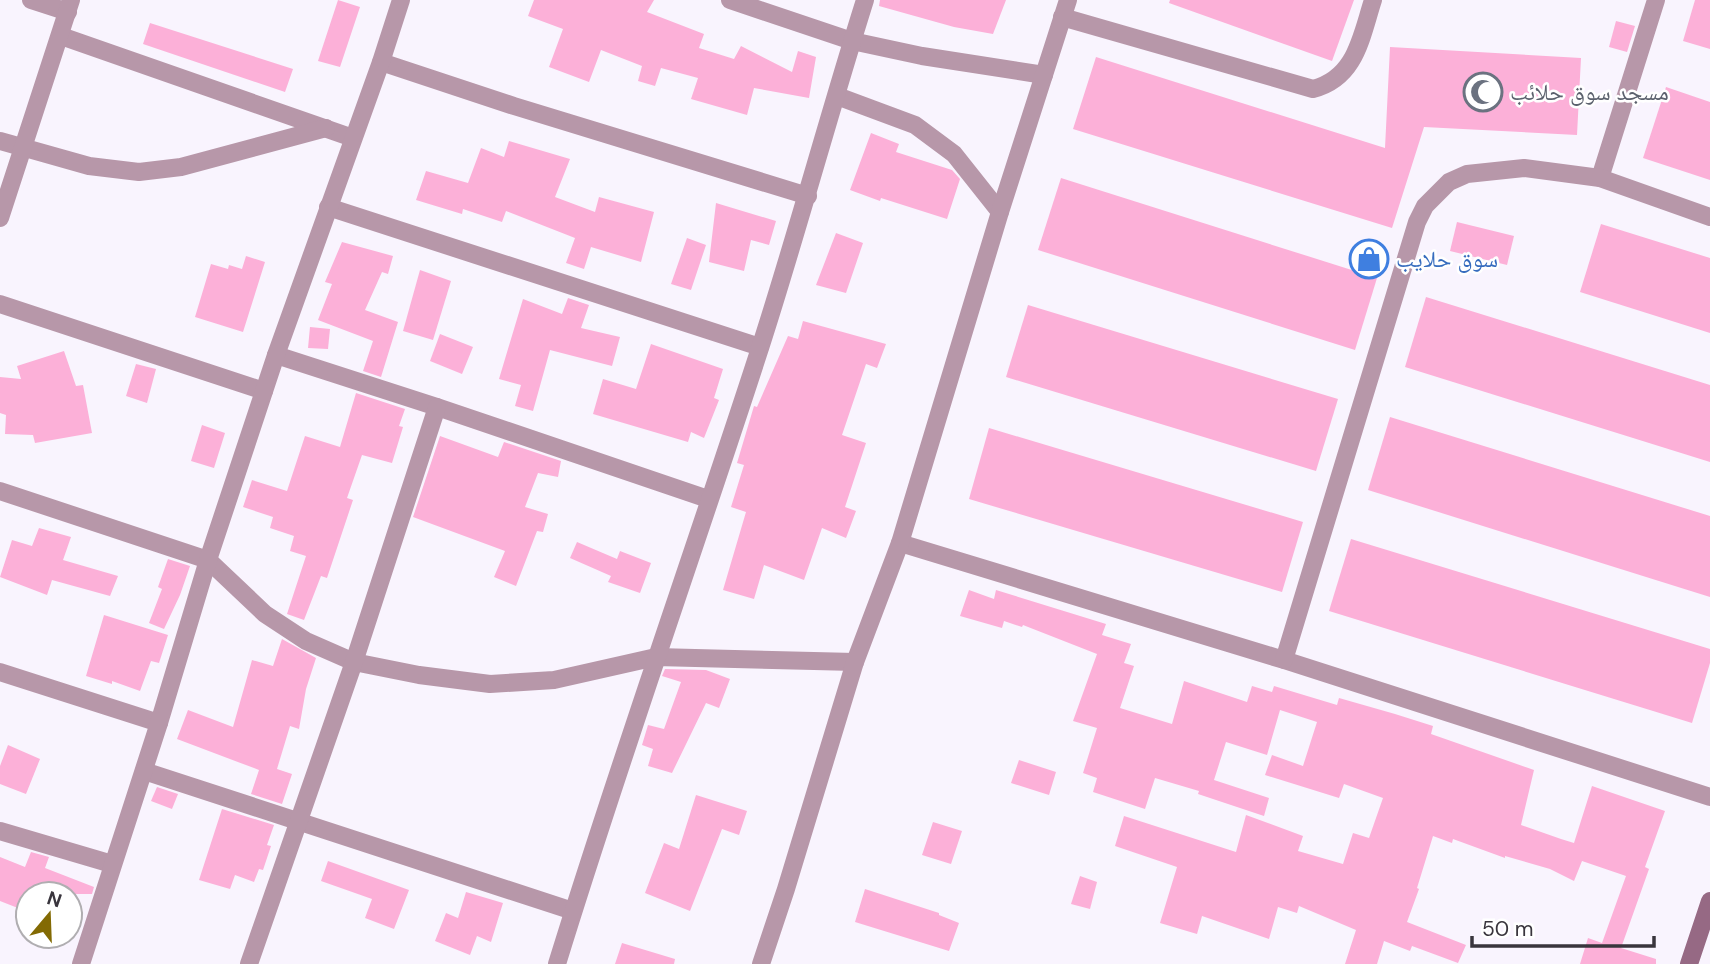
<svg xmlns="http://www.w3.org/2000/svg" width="1710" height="964" viewBox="0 0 1710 964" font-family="'DM Sans','Noto Naskh Arabic',sans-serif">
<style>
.building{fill:#fcb0d8}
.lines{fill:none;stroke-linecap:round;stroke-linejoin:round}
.street{stroke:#b797a9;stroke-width:18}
.secondary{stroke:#966984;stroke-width:18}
.labels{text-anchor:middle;stroke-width:5;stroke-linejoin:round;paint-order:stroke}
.worship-label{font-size:23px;fill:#5b616d;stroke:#fff;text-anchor:start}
.shop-label{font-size:23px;fill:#366cbe;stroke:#fff;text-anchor:start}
</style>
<rect width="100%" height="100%" fill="#f9f4fe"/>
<g class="building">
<path d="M338,0L360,7L340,67L318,61Z"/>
<path d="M534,0H654L647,12L704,34L699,48L734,59L741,46L792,72L798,51L816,57L809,98L754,88L747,115L691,99L698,78L661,68L655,86L638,81L642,66L601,50L589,82L549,67L563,29L528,16Z"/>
<path d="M880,0H1006L993,34L954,27L879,6Z"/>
<path d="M1170,0H1354L1332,61L1169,3Z"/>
<path d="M1695,0H1710V49L1683,41Z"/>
<path d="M1616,21L1635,26L1627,52L1609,47Z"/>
<path d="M150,23L293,69L285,92L143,44Z"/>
<path d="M1390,47L1581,58L1577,135L1424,127L1392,228L1073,129L1096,57L1385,148Z"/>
<path d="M1666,87L1710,102V180L1643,158Z"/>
<path d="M871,133L899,144L896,152L952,170L960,179L947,219L881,198L880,201L850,190Z"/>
<path d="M509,141L570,159L555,197L595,212L599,197L654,212L641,262L591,247L584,269L566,263L575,238L506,211L502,222L463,209L462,214L416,200L426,171L468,183L481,148L504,157Z"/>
<path d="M1061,178L1377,278L1355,350L1038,250Z"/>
<path d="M716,203L776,221L769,245L751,240L744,271L709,262Z"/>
<path d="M1457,222L1514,236L1507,265L1450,251Z"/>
<path d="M1601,224L1710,258V333L1580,292Z"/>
<path d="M836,233L863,243L846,293L816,285Z"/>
<path d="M687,238L706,245L691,290L671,284Z"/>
<path d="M342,242L393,256L388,274L382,272L365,310L398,322L381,377L363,371L373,341L318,320L332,284L325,282Z"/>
<path d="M246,256L265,262L243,332L195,317L211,264L228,269L229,265L242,269Z"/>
<path d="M420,270L451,281L433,340L403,331Z"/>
<path d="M1426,297L1710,385V462L1405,367Z"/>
<path d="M568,298L589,305L581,328L620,337L612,366L550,350L533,411L515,406L521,385L499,379L523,299L562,314Z"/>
<path d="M1028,305L1338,399L1316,471L1006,377Z"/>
<path d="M803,321L886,344L877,368L866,364L842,435L866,443L845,507L856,511L846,538L822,528L804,580L764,565L754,599L723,590L746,512L731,507L744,465L737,463L754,406L757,407L788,336L798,339Z"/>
<path d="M310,327L330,329L328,349L308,348Z"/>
<path d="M440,334L473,347L462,374L430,361Z"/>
<path d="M651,344L723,369L714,398L719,400L704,438L691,432L688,442L593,414L603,379L636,389Z"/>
<path d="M64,351L76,386L83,385L92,433L35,443L33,435L5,434L6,415L0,413V377L21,379L17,366Z"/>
<path d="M136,364L156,369L147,403L126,396Z"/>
<path d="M356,393L405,409L399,426L403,427L392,463L362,455L347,498L353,500L327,578L321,576L304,620L287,614L306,556L290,551L294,536L270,528L273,517L243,507L252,480L287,491L305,436L340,447Z"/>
<path d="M1390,417L1710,516V597L1368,490Z"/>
<path d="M202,425L225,433L214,468L191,461Z"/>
<path d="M989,428L1303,522L1282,592L969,499Z"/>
<path d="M440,436L498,457L504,442L561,461L558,477L538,473L525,507L548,514L543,532L537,531L516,586L494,577L505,551L413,517Z"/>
<path d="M39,528L71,537L63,560L118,576L110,596L52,580L47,595L0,577L12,540L32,546Z"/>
<path d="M1351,539L1710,649V663L1692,723L1329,611Z"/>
<path d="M577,542L617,559L620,551L651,563L640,593L608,582L611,576L570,558Z"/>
<path d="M168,559L190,566L180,595L164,629L149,623L162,589L158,587Z"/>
<path d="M969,590L994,599L996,590L1106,624L1102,635L1131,644L1124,663L1134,666L1120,708L1172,724L1184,681L1247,702L1252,686L1272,692L1274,686L1337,705L1339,698L1395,714L1433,726L1431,734L1534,770L1521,825L1561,839L1574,843L1592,786L1665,811L1645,867L1649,869L1621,948L1656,959V964H1580L1588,938L1602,943L1626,876L1582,861L1574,881L1550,869L1505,856V858L1453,839L1452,843L1433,836L1417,888L1419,889L1407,922L1466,945L1458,963L1412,946L1410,951L1384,941L1377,964H1345L1356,930L1299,906L1297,913L1278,907L1269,939L1202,916L1197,934L1160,923L1177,867L1115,846L1124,816L1236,852L1246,815L1303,836L1298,851L1343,864L1353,833L1369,838L1383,798L1344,784L1339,798L1265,775L1272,755L1303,766L1317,722L1280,710L1267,755L1226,742L1214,780L1269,798L1264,816L1198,794L1199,791L1155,778L1145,809L1093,792L1097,778L1083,773L1097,728L1073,721L1097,654L1023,625L1022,627L1004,621L1002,628L960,616Z"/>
<path d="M104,615L168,635L159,663L151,661L140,691L112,681V684L86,676Z"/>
<path d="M282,639L316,658L306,689L299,729L290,726L277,769L292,774L282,804L251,794L259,770L177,739L188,710L233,727L252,660L273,666Z"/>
<path d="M665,669L706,670L730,679L719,708L706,703L672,773L648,766L653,749L642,745L648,725L664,729L681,682L662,676Z"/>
<path d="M8,745L40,759L26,794L0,784V766Z"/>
<path d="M1019,760L1056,772L1049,795L1011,783Z"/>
<path d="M157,787L178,794L172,809L151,801Z"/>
<path d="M696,795L747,811L739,835L722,829L690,911L645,893L664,843L679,849Z"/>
<path d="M222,809L274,825L267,845L271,846L263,870L259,869L254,882L235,875L230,889L199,880Z"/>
<path d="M933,822L962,831L951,864L922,855Z"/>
<path d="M31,852L49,857L45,868L94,887L92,894H28V912L0,901V857L25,867Z"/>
<path d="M328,861L409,890L394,929L365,918L372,899L321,881Z"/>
<path d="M1080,876L1097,882L1090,909L1071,904Z"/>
<path d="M865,889L939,913V915L959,923L949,951L855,922Z"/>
<path d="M466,892L503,903L491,942L477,936L470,955L435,941L446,913L458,918Z"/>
<path d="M622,943L675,959L674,964H615Z"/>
</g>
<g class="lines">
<g class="street">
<path d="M31,0L68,12"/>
<path d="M730,0L852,41L922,56L1044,75"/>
<path d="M1062,17L1313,89C1356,78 1361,37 1373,0"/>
<path d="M61,36L353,138"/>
<path d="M381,62L514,106L808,196"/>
<path d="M837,96L915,125L954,154L1000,212"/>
<path d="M0,141L89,166L139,172L181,167L326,128"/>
<path d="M1600,178L1656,0"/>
<path d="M328,207L760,347"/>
<path d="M0,218L71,0"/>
<path d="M0,304L264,391"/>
<path d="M276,355L437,407L708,499"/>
<path d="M0,491L208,560L265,614L306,641L354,662L419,675L490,684L554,680L656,657L855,662"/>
<path d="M900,543L1284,660L1710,797"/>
<path d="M1284,660L1417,222L1425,206L1449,182L1467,174L1524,168L1600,178L1710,217"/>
<path d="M0,672L159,723"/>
<path d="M144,771L573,911"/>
<path d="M0,831L112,864"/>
<path d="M81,964L159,723L208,560L276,355L381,62L401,0"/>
<path d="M249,964L354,662L437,407"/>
<path d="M557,964C621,756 694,552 761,345C798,230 829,114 865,0"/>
<path d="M761,964L786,889L855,662L900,543L1000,212L1068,0"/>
</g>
<path class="secondary" d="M1689,964L1710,901"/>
</g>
<defs>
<symbol id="mosque-ring" viewBox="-11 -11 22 22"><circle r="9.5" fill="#fff" stroke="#6b7280" stroke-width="1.5"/><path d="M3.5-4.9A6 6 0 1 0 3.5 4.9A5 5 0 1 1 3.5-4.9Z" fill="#6b7280"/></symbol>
<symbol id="shop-ring" viewBox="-11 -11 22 22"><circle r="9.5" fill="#fff" stroke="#3f7fe0" stroke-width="1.5"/><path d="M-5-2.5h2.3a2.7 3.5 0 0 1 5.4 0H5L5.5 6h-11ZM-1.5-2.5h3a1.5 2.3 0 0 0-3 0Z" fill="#3f7fe0"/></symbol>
</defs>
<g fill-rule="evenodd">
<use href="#mosque-ring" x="1461" y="70" width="44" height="44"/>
<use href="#shop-ring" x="1347" y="237" width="44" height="44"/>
</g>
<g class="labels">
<g class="worship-label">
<text x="1510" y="100">مسجد سوق حلائب</text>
</g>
<g class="shop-label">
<text x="1396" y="267">سوق حلايب</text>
</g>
</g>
<g transform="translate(49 915) rotate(19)"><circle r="33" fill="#ffffff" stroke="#b0aeb1" stroke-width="2"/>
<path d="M0-5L12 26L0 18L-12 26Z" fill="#836a03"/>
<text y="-10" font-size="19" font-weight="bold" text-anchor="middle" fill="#39353d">N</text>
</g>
<path d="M1472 936v10h182v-10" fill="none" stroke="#39353d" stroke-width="3.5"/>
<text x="1482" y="936" font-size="21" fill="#39353d" stroke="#ffffff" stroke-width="5" paint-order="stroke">50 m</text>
</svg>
